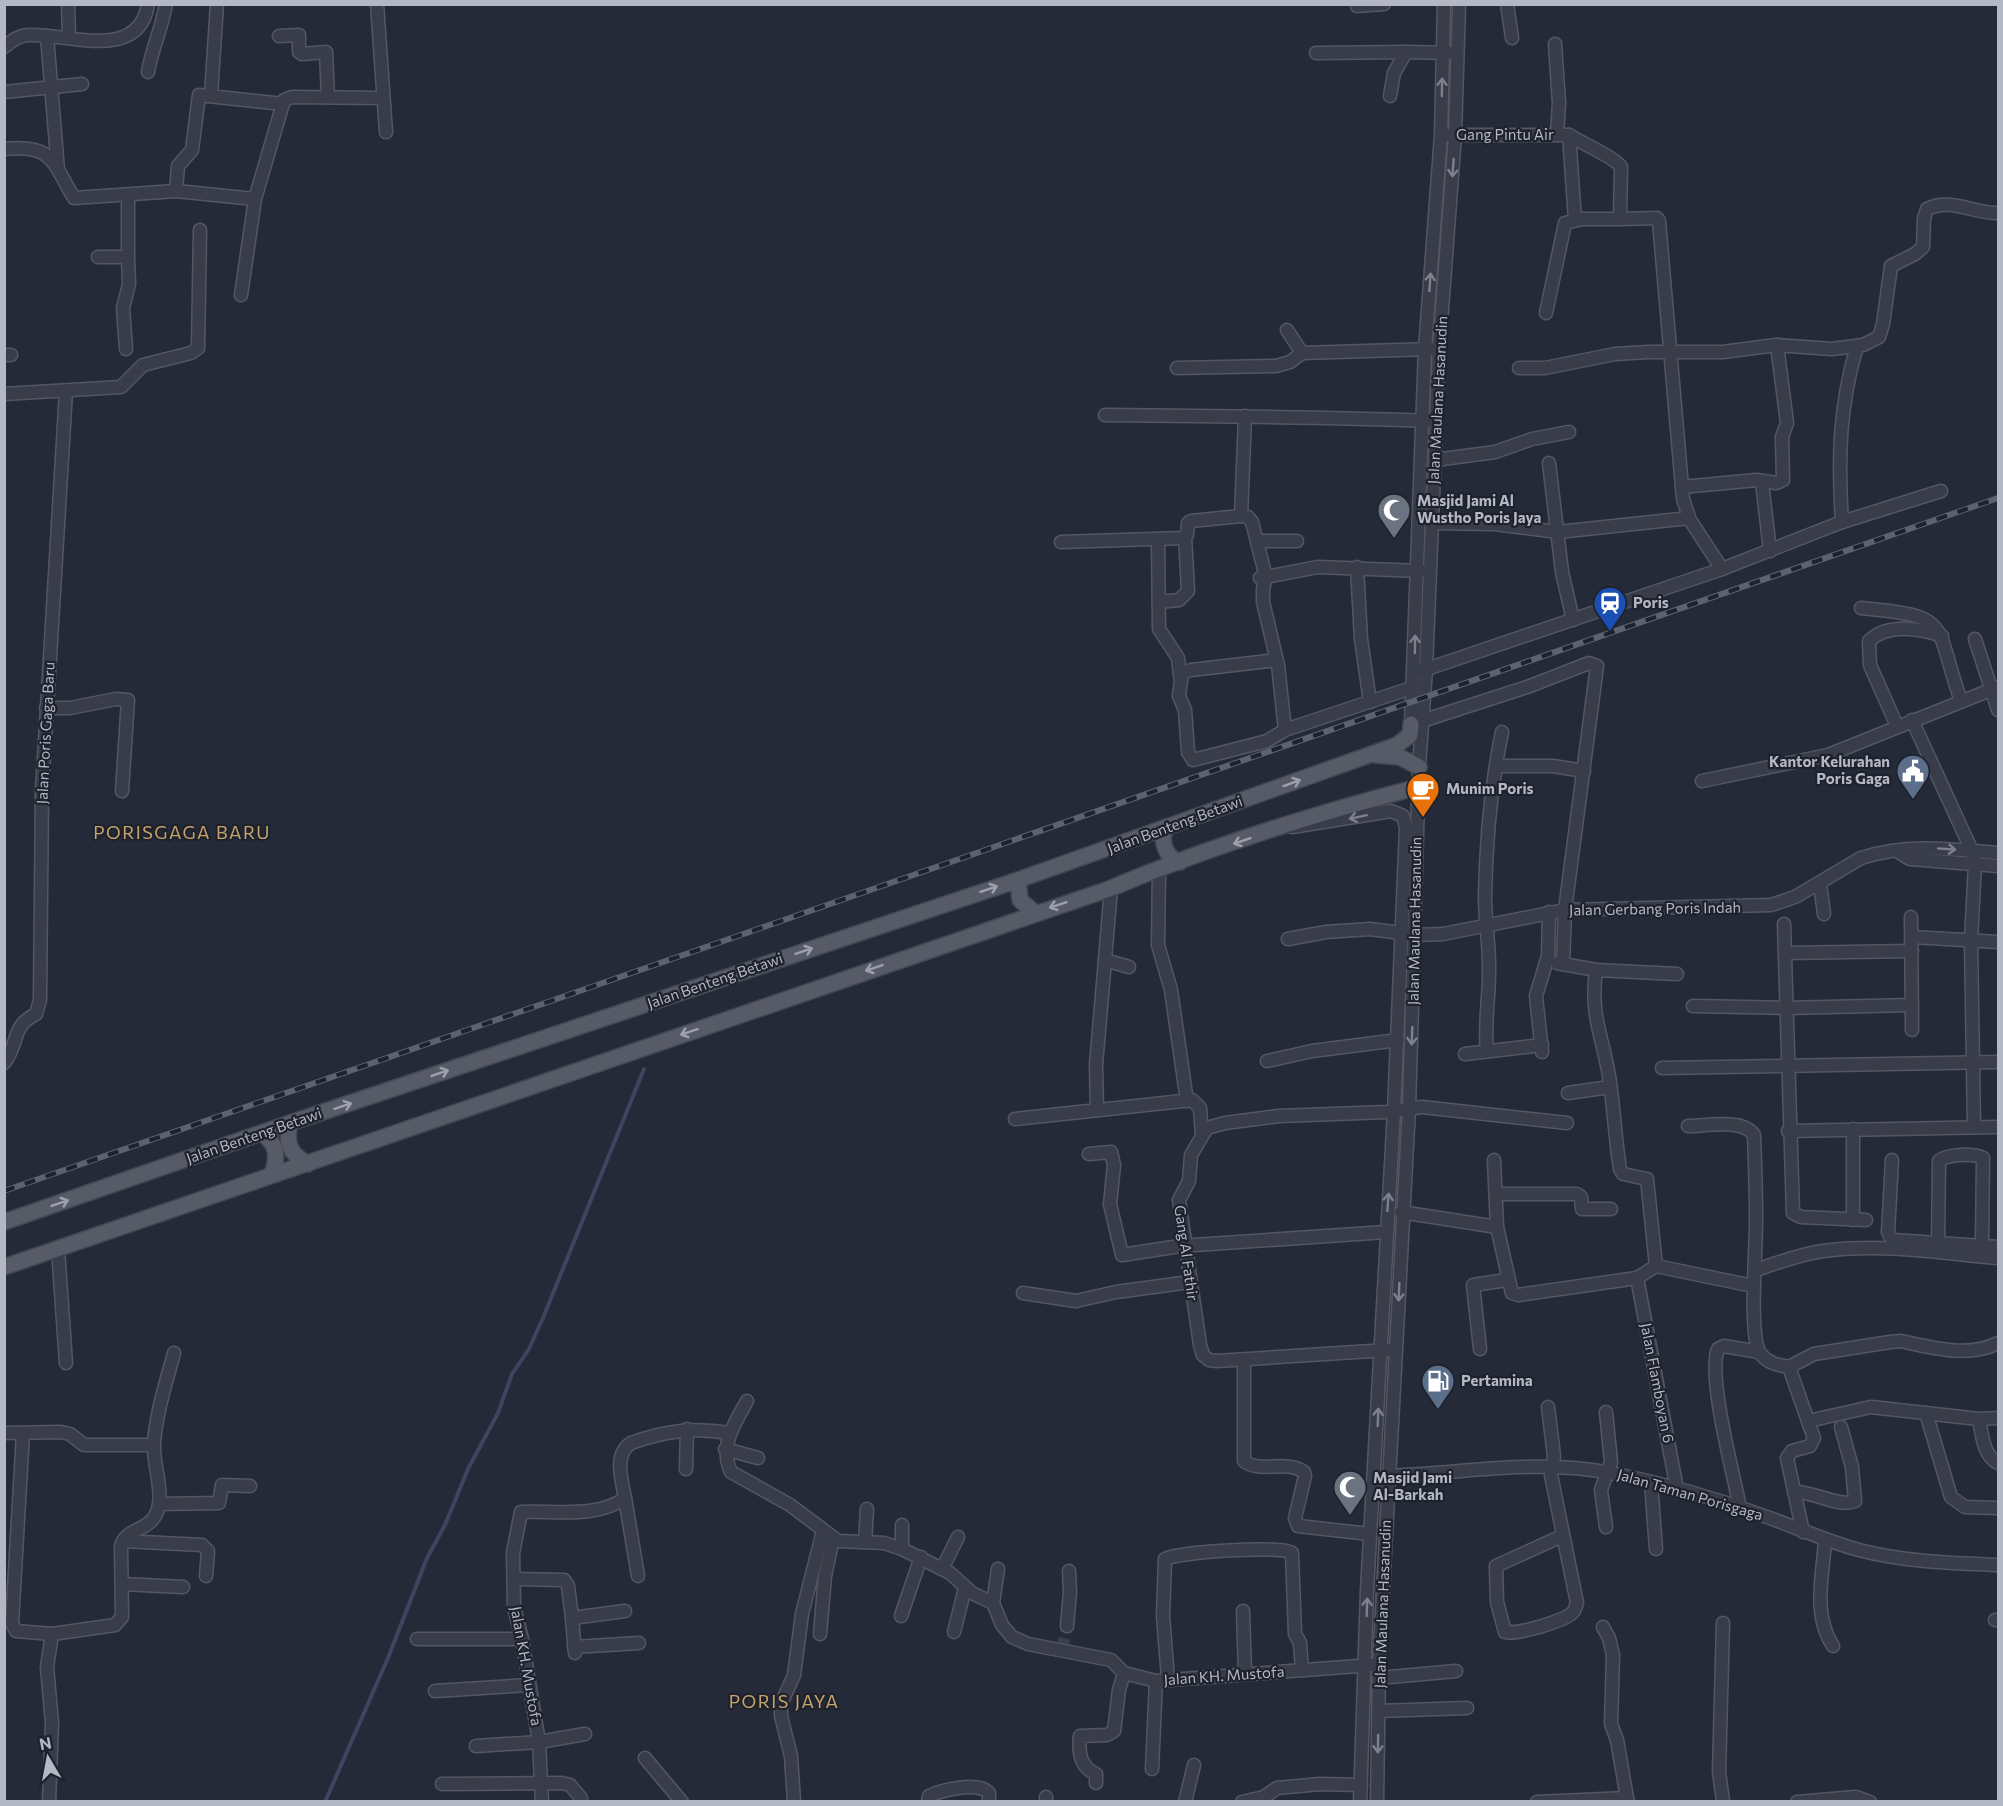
<svg xmlns="http://www.w3.org/2000/svg" width="2003" height="1806" viewBox="0 0 2003 1806" font-family="Commissioner,sans-serif">
<style>
.lines{fill:none;stroke-linecap:round;stroke-linejoin:round}
.stream{stroke:#3d455f;stroke-width:4}
.minor-tunnel{stroke:#3a3f4d;stroke-width:12;stroke-dasharray:12 6;stroke-linecap:butt}
.minor-casing{stroke:#545763;stroke-width:15}
.major-casing{stroke:#424651;stroke-width:18}
.minor{stroke:#393c49;stroke-width:12}
.major{stroke:#575b68;stroke-width:15}
.rail-casing{stroke:#5d6271;stroke-width:6}
.rail{stroke:#1e222d;stroke-width:4;stroke-dasharray:11;stroke-linecap:butt}
.oneway{stroke:#7d808d}
.oneway2{stroke:#9da0ad}
.labels{text-anchor:middle;stroke-width:4.5;stroke-linejoin:round;paint-order:stroke}
.street-label{font-size:15px;fill:#b4b7c4;stroke:#1e222d}
.poi-label{font-size:15px;font-weight:bold;fill:#b4b7c4;stroke:#1e222d;text-anchor:start}
.quarter-label{font-size:18px;letter-spacing:1.5px;fill:#c6a36d;stroke:#1e222d}
</style>
<rect width="100%" height="100%" fill="#252a38"/>
<g class="lines">
<path class="stream" d="M325,1802L388,1658L427,1558L445,1525L468,1469L498,1413L512,1374L529,1349L543,1318L644,1069"/>
<path class="minor-tunnel" d="M1062,1650L1067,1626"/>
<defs>
<g id="minor">
<path d="M68,4L69,38"/>
<path d="M377,4L386,132"/>
<path d="M1507,4L1512,38"/>
<path d="M1357,6L1384,4"/>
<path d="M47,36L58,170"/>
<path d="M279,36L299,35V52L302,54L326,52L328,97"/>
<path d="M1555,44L1559,103L1557,135"/>
<path d="M4,47C12,41 19,35 29,35C66,33 139,63 148,4"/>
<path d="M1316,53L1406,52"/>
<path d="M148,72C152,48 162,28 166,4"/>
<path d="M4,92L82,84"/>
<path d="M211,95L217,4"/>
<path d="M1390,96L1394,73L1406,52L1450,53"/>
<path d="M1447,135H1569"/>
<path d="M1569,135C1581,143 1616,158 1621,167L1620,219L1657,218L1659,221L1683,499L1690,520L1722,569"/>
<path d="M1569,135L1575,220"/>
<path d="M4,149C53,144 52,161 74,198L176,191L255,199"/>
<path d="M176,191L178,166L192,150L199,95L283,104"/>
<path d="M98,257H128V195"/>
<path d="M241,295L255,199L284,100L292,97L382,98"/>
<path d="M1546,313L1565,223L1582,219H1620"/>
<path d="M1287,330L1302,353L1432,349"/>
<path d="M126,349L123,308L129,284L128,257"/>
<path d="M4,355H11"/>
<path d="M1177,368L1276,366L1290,362L1302,353"/>
<path d="M1519,368H1545L1615,354L1648,352H1723L1776,345L1832,349L1863,345L1879,337L1883,324L1891,266L1915,254L1923,247L1924,219L1927,209C1951,197 1974,214 1998,213"/>
<path d="M4,394L121,387L143,365L191,353L198,348L200,230"/>
<path d="M1105,415C1213,416 1320,417 1427,421"/>
<path d="M1435,460L1495,452L1532,439L1569,432"/>
<path d="M1549,463L1562,572L1573,620"/>
<path d="M1762,482L1770,551"/>
<path d="M1682,487L1757,480L1776,483L1783,480L1782,437L1787,423L1777,345"/>
<path d="M1241,516L1245,416"/>
<path d="M1842,522C1838,458 1839,407 1857,346"/>
<path d="M1432,523L1494,524L1558,532L1689,518"/>
<path d="M1158,540L1159,629L1178,658L1180,676"/>
<path d="M1258,541H1297"/>
<path d="M1061,542L1183,538L1187,535L1188,523L1191,521L1241,516L1248,517L1252,522L1266,577L1263,589V602L1278,665L1285,730L1267,741L1193,760L1188,752L1185,710L1179,696L1182,673L1191,670L1277,660"/>
<path d="M1357,567L1361,639L1370,702"/>
<path d="M1260,578L1318,567L1421,571"/>
<path d="M1159,602L1179,600L1188,591L1185,537"/>
<path d="M1861,608C1954,617 1933,621 1961,701"/>
<path d="M1975,639L1998,710"/>
<path d="M1421,671L1722,569L1842,522L1941,491"/>
<path d="M46,708H70L116,699L128,700L122,791"/>
<path d="M1912,720L1972,851L1975,864L1971,940L1974,1127"/>
<path d="M1422,721L1530,686L1589,663L1597,666L1565,910L1563,964"/>
<path d="M1411,724L1425,349L1441,135L1444,4"/>
<path d="M1897,726L1870,665L1869,641C1887,623 1920,628 1942,636"/>
<path d="M1285,730L1414,687"/>
<path d="M1497,766H1553L1584,771"/>
<path d="M1702,781L1828,755L1998,687"/>
<path d="M1292,827L1391,811L1403,816L1406,828L1394,1111L1367,1590L1360,1802"/>
<path d="M1897,851L1910,859L1998,866"/>
<path d="M1159,870L1158,945L1171,990L1187,1101"/>
<path d="M1820,884L1824,914"/>
<path d="M1111,888L1105,960L1129,967"/>
<path d="M1911,917L1912,1030"/>
<path d="M1784,924L1793,1213L1801,1217L1866,1220"/>
<path d="M1912,937L1998,942"/>
<path d="M1288,939L1326,932L1370,929L1416,935L1443,934L1565,910L1771,905L1795,897L1861,858C1906,843 1952,849 1998,853"/>
<path d="M1785,953L1912,951"/>
<path d="M1557,963L1596,970L1677,974"/>
<path d="M1693,1006L1786,1008L1912,1005"/>
<path d="M1487,1051C1484,1025 1489,1000 1489,974C1490,948 1485,922 1485,896C1486,841 1491,785 1502,732"/>
<path d="M1542,1052L1536,996L1548,956L1549,912"/>
<path d="M1465,1054L1542,1045"/>
<path d="M1267,1061L1312,1051L1398,1040"/>
<path d="M4,1063C20,1043 10,1027 36,1014L40,1000L42,791L66,391"/>
<path d="M1662,1068L1998,1062"/>
<path d="M1568,1093L1610,1087"/>
<path d="M1097,1110L1096,1065L1105,960"/>
<path d="M1015,1119L1192,1100L1200,1108L1202,1135"/>
<path d="M1688,1126C1707,1126 1742,1118 1754,1135C1755,1162 1756,1188 1756,1215C1757,1242 1748,1334 1760,1353C1767,1363 1777,1365 1789,1367L1814,1438L1810,1446L1792,1451L1787,1458L1803,1532"/>
<path d="M1788,1131L1998,1127"/>
<path d="M1089,1154L1111,1152L1114,1165L1110,1204L1122,1255L1180,1246L1386,1232"/>
<path d="M1494,1160L1497,1227L1512,1293L1518,1295L1637,1278L1656,1266L1647,1179L1623,1174L1620,1169C1615,1138 1614,1107 1609,1076C1602,1034 1590,1016 1596,970"/>
<path d="M1892,1160L1888,1232L1892,1240L1998,1247"/>
<path d="M1496,1194H1577L1581,1197L1582,1209H1611"/>
<path d="M1401,1212L1497,1227"/>
<path d="M1853,1220V1129"/>
<path d="M1938,1243L1939,1161C1947,1154 1974,1153 1983,1158L1982,1246"/>
<path d="M58,1249L66,1363"/>
<path d="M1656,1266L1753,1286"/>
<path d="M1756,1270C1777,1263 1800,1254 1823,1251C1880,1243 1941,1253 1998,1258"/>
<path d="M1637,1278L1677,1489"/>
<path d="M1023,1293L1076,1301L1116,1292L1190,1282"/>
<path d="M1480,1349L1473,1285L1507,1280"/>
<path d="M1387,1350L1217,1361L1209,1360L1203,1355L1200,1345L1179,1200L1189,1181L1191,1155L1207,1128L1225,1123L1279,1116L1387,1112L1422,1107L1567,1123"/>
<path d="M1244,1360V1461C1260,1474 1286,1459 1304,1472L1305,1476L1295,1518L1298,1526L1370,1534"/>
<path d="M1789,1367L1814,1354L1890,1342L1901,1341C1932,1348 1969,1358 1998,1343"/>
<path d="M747,1401C734,1425 719,1445 731,1472L790,1505L838,1541L884,1543L902,1549L950,1573L972,1593L993,1603L1002,1625L1012,1637L1028,1644L1111,1660L1124,1673L1156,1681L1372,1665"/>
<path d="M1548,1407L1554,1456L1551,1475L1577,1603C1576,1606 1575,1610 1573,1612C1566,1621 1516,1635 1505,1632L1497,1602L1496,1566L1562,1536"/>
<path d="M1926,1413L1951,1497L1965,1507L1998,1508"/>
<path d="M1979,1419C1982,1434 1983,1456 1998,1463"/>
<path d="M1808,1421L1871,1407L1979,1419L1998,1418"/>
<path d="M4,1433L61,1432L70,1434L84,1445H154"/>
<path d="M23,1433L12,1623L16,1631L52,1634"/>
<path d="M725,1449L758,1458"/>
<path d="M686,1469L687,1429"/>
<path d="M1384,1476C1459,1474 1536,1458 1611,1473C1662,1483 1715,1498 1764,1516C1796,1527 1826,1541 1859,1550C1905,1562 1951,1563 1998,1565"/>
<path d="M1651,1482L1656,1549"/>
<path d="M1794,1492C1814,1491 1839,1508 1855,1501L1852,1467L1841,1427"/>
<path d="M625,1498L638,1576"/>
<path d="M159,1504L219,1503L222,1485L250,1486"/>
<path d="M1740,1508C1734,1475 1707,1376 1718,1349L1724,1346L1759,1352"/>
<path d="M1606,1527L1601,1490L1611,1462L1606,1412"/>
<path d="M1825,1540C1823,1576 1812,1614 1833,1646"/>
<path d="M123,1541L202,1545L208,1551L206,1576"/>
<path d="M865,1542L867,1509"/>
<path d="M902,1549V1525"/>
<path d="M942,1569L958,1537"/>
<path d="M515,1579L564,1580L568,1586L572,1618L625,1611"/>
<path d="M122,1584L183,1587"/>
<path d="M993,1603L998,1569"/>
<path d="M1243,1611L1245,1673"/>
<path d="M901,1616L921,1557"/>
<path d="M572,1618L575,1653"/>
<path d="M1995,1620H1998"/>
<path d="M1067,1626L1070,1592L1069,1571"/>
<path d="M1603,1627L1609,1638L1613,1655L1611,1724L1617,1740L1627,1798"/>
<path d="M954,1632L965,1588"/>
<path d="M820,1634L825,1576L833,1538"/>
<path d="M417,1639H522"/>
<path d="M574,1647L639,1643"/>
<path d="M1379,1678L1456,1671"/>
<path d="M1168,1679L1163,1616L1165,1559C1177,1552 1283,1545 1292,1553L1295,1634L1300,1643L1302,1670"/>
<path d="M435,1691L528,1685"/>
<path d="M1379,1711L1467,1708"/>
<path d="M476,1746L539,1742L585,1734"/>
<path d="M645,1758L682,1802"/>
<path d="M1152,1769L1156,1681"/>
<path d="M1096,1783V1774C1080,1767 1078,1752 1080,1736L1107,1735L1114,1731L1119,1690L1124,1673"/>
<path d="M442,1784L562,1783L570,1785L581,1798"/>
<path d="M1723,1801L1719,1772L1723,1623"/>
<path d="M49,1802L52,1723L47,1667L52,1634L115,1625L122,1617L121,1546C127,1525 155,1533 159,1504C162,1484 153,1464 154,1444C156,1413 166,1383 174,1353"/>
<path d="M542,1802L539,1742L522,1639L514,1607L513,1553L521,1512C556,1510 596,1519 625,1498C622,1480 613,1455 631,1443C665,1431 693,1427 729,1433"/>
<path d="M794,1802L791,1756L781,1716V1704L794,1675L802,1614L823,1531"/>
<path d="M928,1802L929,1796C942,1790 978,1781 989,1793V1802"/>
<path d="M1046,1802V1797"/>
<path d="M1185,1802L1194,1765"/>
<path d="M1242,1802L1264,1797L1277,1788L1320,1784L1361,1785"/>
<path d="M1377,1802L1379,1665L1409,1109L1419,767L1426,669L1439,350L1455,135L1459,4"/>
<path d="M1537,1802L1627,1798L1628,1802"/>
<path d="M1797,1802L1856,1797L1870,1802"/>
</g>
<g id="major">
<path d="M1376,755L1400,757L1419,767"/>
<path d="M1168,827L1163,834C1163,848 1167,857 1180,862"/>
<path d="M1018,880L1020,900L1035,913"/>
<path d="M290,1123C285,1144 290,1154 308,1164"/>
<path d="M262,1133C278,1145 278,1157 272,1174"/>
<path d="M4,1222L290,1123L1018,880L1397,745L1410,735L1411,724"/>
<path d="M4,1267L1109,889C1208,847 1314,814 1418,787"/>
</g>
</defs>
<use href="#minor" class="minor-casing"/>
<use href="#major" class="major-casing"/>
<use href="#minor" class="minor"/>
<use href="#major" class="major"/>
<defs>
<path id="rail" d="M4,1191L1998,498"/>
</defs>
<use href="#rail" class="rail-casing"/>
<use href="#rail" class="rail"/>
</g>
<defs><path id="oneway-shaft" d="M-6 0H5M1.5-3L5.5 0L1.5 3" fill="none" stroke-width="1.6" stroke-linecap="round" stroke-linejoin="round" transform="scale(1.5)"/></defs>
<g class="oneway">
<use href="#oneway-shaft" transform="translate(1442 87) rotate(-89)"/>
<use href="#oneway-shaft" transform="translate(1453 168) rotate(94)"/>
<use href="#oneway-shaft" transform="translate(1430 282) rotate(-86)"/>
<use href="#oneway-shaft" transform="translate(1415 644) rotate(-89)"/>
<use href="#oneway-shaft" transform="translate(1358 817) rotate(168)"/>
<use href="#oneway-shaft" transform="translate(1947 849) rotate(4)"/>
<use href="#oneway-shaft" transform="translate(1412 1036) rotate(92)"/>
<use href="#oneway-shaft" transform="translate(1388 1202) rotate(-86)"/>
<use href="#oneway-shaft" transform="translate(1399 1292) rotate(92)"/>
<use href="#oneway-shaft" transform="translate(1378 1417) rotate(-88)"/>
<use href="#oneway-shaft" transform="translate(1367 1607) rotate(-88)"/>
<use href="#oneway-shaft" transform="translate(1378 1744) rotate(91)"/>
</g>
<g class="oneway2">
<use href="#oneway-shaft" transform="translate(1292 783) rotate(-20)"/>
<use href="#oneway-shaft" transform="translate(1242 841) rotate(161)"/>
<use href="#oneway-shaft" transform="translate(989 889) rotate(-19)"/>
<use href="#oneway-shaft" transform="translate(1058 905) rotate(162)"/>
<use href="#oneway-shaft" transform="translate(804 951) rotate(-19)"/>
<use href="#oneway-shaft" transform="translate(874 968) rotate(161)"/>
<use href="#oneway-shaft" transform="translate(689 1032) rotate(161)"/>
<use href="#oneway-shaft" transform="translate(440 1073) rotate(-19)"/>
<use href="#oneway-shaft" transform="translate(343 1106) rotate(-18)"/>
<use href="#oneway-shaft" transform="translate(60 1203) rotate(-19)"/>
</g>
<defs>
<symbol id="mosque-pin" viewBox="-11 -11 22 30"><path d="M0 17L-7.5 6A9.5 9.5 0 1 1 7.5 6Z" fill="#6b7280" stroke="#1e222d"/><path d="M3.5-4.9A6 6 0 1 0 3.5 4.9A5 5 0 1 1 3.5-4.9Z" fill="#fff"/></symbol>
<symbol id="station-pin" viewBox="-11 -11 22 30"><path d="M0 17L-7.5 6A9.5 9.5 0 1 1 7.5 6Z" fill="#1a4fb4" stroke="#1e222d"/><path d="M-3-6H3Q5-6 5-4V2Q5 4 3 4L4.5 6H3L1.5 4h-3L-3 6H-4.5L-3 4Q-5 4-5 2V-4Q-5-6-3-6ZM-3.5-4v3h7v-3ZM-3.5 1v1.5H-2V1ZM2 1v1.5H3.5V1Z" fill="#fff"/></symbol>
<symbol id="civic-pin" viewBox="-11 -11 22 30"><path d="M0 17L-7.5 6A9.5 9.5 0 1 1 7.5 6Z" fill="#5c6f8a" stroke="#1e222d"/><path d="M-.6-6.5H3V-4.5H.6V-3L4-1V1h2V6H-6V1h2V-1L-.6-3ZM-1.2 2.5V6h2.4V2.5Z" fill="#fff"/></symbol>
<symbol id="cafe-pin" viewBox="-11 -11 22 30"><path d="M0 17L-7.5 6A9.5 9.5 0 1 1 7.5 6Z" fill="#e8710a" stroke="#1e222d"/><path d="M-5.5-4.5H6V0H3Q3 3.5 0 3.5H-2.5Q-5.5 3.5-5.5 0ZM3-3.2v2h1.7v-2ZM-6 4.5H4V6H-6Z" fill="#fff"/></symbol>
<symbol id="fuel-pin" viewBox="-11 -11 22 30"><path d="M0 17L-7.5 6A9.5 9.5 0 1 1 7.5 6Z" fill="#5c6f8a" stroke="#1e222d"/><path d="M-5.5-6h7V0h2V4h1.3V-2.5L3-4.5l.8-.8L6-3V5H2.5V1h-1V6h-7ZM-4.2-4.7v3.2H.2V-4.7Z" fill="#fff"/></symbol>
</defs>
<g fill-rule="evenodd">
<use href="#mosque-pin" x="1375" y="491" width="38" height="52"/>
<use href="#station-pin" x="1591" y="584" width="38" height="52"/>
<use href="#civic-pin" x="1894" y="752" width="38" height="52"/>
<use href="#cafe-pin" x="1404" y="770" width="38" height="52"/>
<use href="#fuel-pin" x="1419" y="1362" width="38" height="52"/>
<use href="#mosque-pin" x="1331" y="1468" width="38" height="52"/>
</g>
<g class="labels">
<g class="street-label">
<text x="1505" y="140">Gang Pintu Air</text>
<text transform="translate(1438 400) rotate(-87)" y="5">Jalan Maulana Hasanudin</text>
<text transform="translate(46 733) rotate(-87)" y="5">Jalan Poris Gaga Baru</text>
<text transform="translate(1175 825) rotate(-20)" y="5">Jalan Benteng Betawi</text>
<text transform="translate(1655 909) rotate(-1)" y="5">Jalan Gerbang Poris Indah</text>
<text transform="translate(1415 921) rotate(-89)" y="5">Jalan Maulana Hasanudin</text>
<text transform="translate(715 981) rotate(-19)" y="5">Jalan Benteng Betawi</text>
<text transform="translate(254 1136) rotate(-19)" y="5">Jalan Benteng Betawi</text>
<text transform="translate(1186 1253) rotate(82)" y="5">Gang Al Fathir</text>
<text transform="translate(1657 1383) rotate(79)" y="5">Jalan Flamboyan 6</text>
<text transform="translate(1690 1495) rotate(16)" y="5">Jalan Taman Porisgaga</text>
<text transform="translate(1383 1604) rotate(-88)" y="5">Jalan Maulana Hasanudin</text>
<text transform="translate(526 1666) rotate(80)" y="5">Jalan KH. Mustofa</text>
<text transform="translate(1224 1676) rotate(-4)" y="5">Jalan KH. Mustofa</text>
</g>
<g class="poi-label">
<text x="1417" y="506">Masjid Jami Al<tspan x="1417" dy="17">Wustho Poris Jaya</tspan></text>
<text x="1633" y="608">Poris</text>
<text x="1890" y="767" text-anchor="end">Kantor Kelurahan<tspan x="1890" dy="17">Poris Gaga</tspan></text>
<text x="1446" y="794">Munim Poris</text>
<text x="1461" y="1386">Pertamina</text>
<text x="1373" y="1483">Masjid Jami<tspan x="1373" dy="17">Al-Barkah</tspan></text>
</g>
<g class="quarter-label">
<text x="182" y="839">PORISGAGA BARU</text>
<text x="784" y="1708">PORIS JAYA</text>
</g>
</g>
<rect width="2003" height="1806" fill="none" stroke="#b4b7c4" stroke-width="12"/>
<g transform="translate(48 1758) rotate(350)" stroke="#1e222d" stroke-width="4.5" paint-order="stroke">
<path d="M0-4.5L10 22L0 15L-10 22Z" fill="#b4b7c4"/>
<text y="-9" font-size="16" font-weight="bold" text-anchor="middle" fill="#b4b7c4">N</text>
</g>
</svg>
